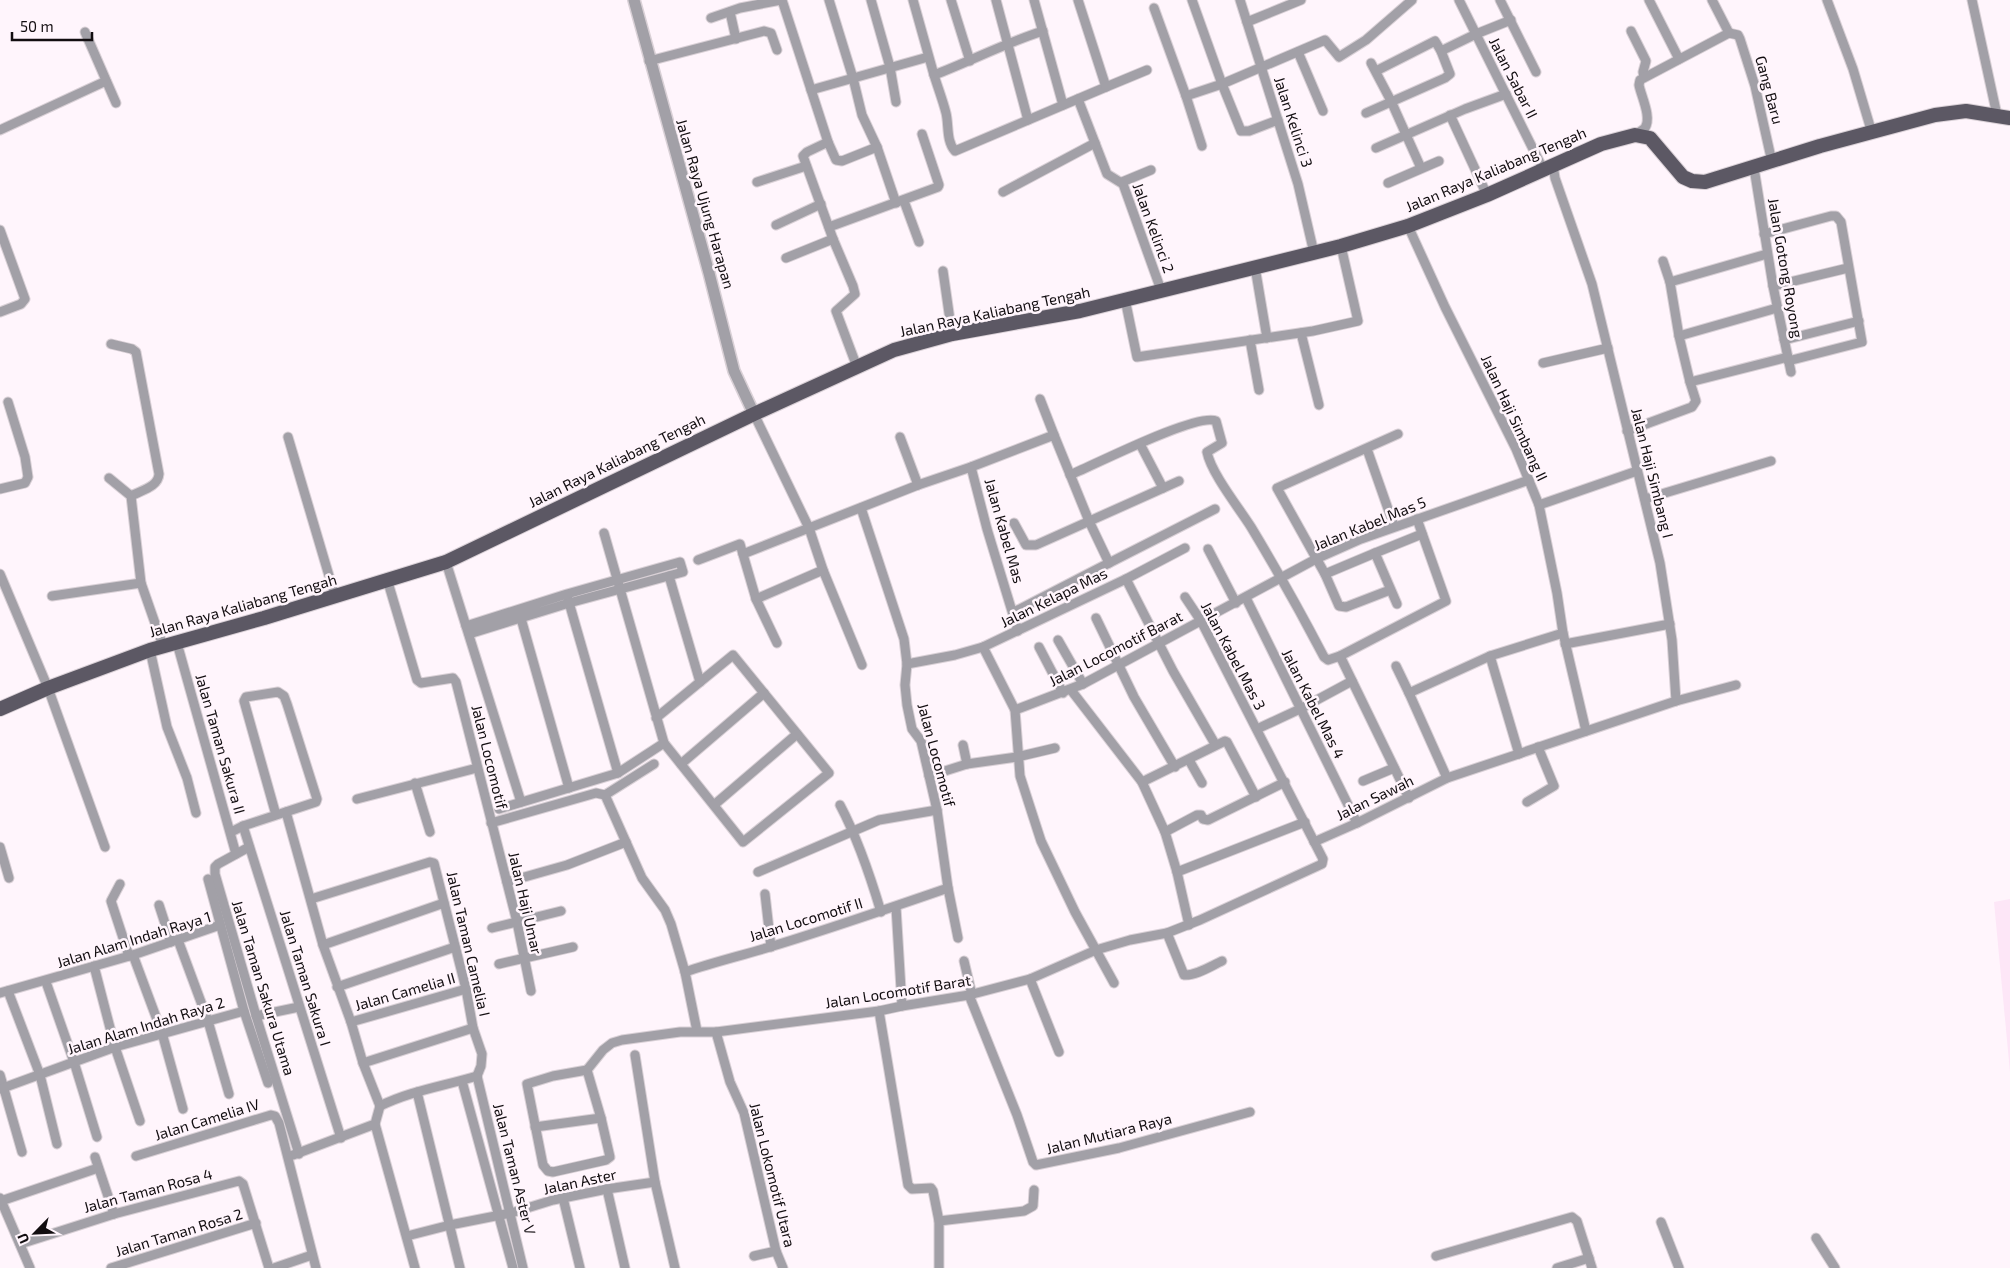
<svg xmlns="http://www.w3.org/2000/svg" width="2010" height="1268" viewBox="0 0 2010 1268" font-family="'Exo 2',sans-serif">
<style>
.built{fill:#fde6f7}
.lines{fill:none;stroke-linecap:round;stroke-linejoin:round}
.minor-casing{stroke:#d9d0d6;stroke-width:11}
.tertiary-casing{stroke:#d9d0d6;stroke-width:14}
.primary-casing{stroke:#d9d0d6;stroke-width:16}
.minor{stroke:#a2a0a7;stroke-width:9}
.tertiary{stroke:#a2a0a7;stroke-width:11}
.primary{stroke:#5c5864;stroke-width:14}
.labels{text-anchor:middle;stroke-width:5;stroke-linejoin:round;paint-order:stroke}
.street-label{font-size:15px;fill:#120d10;stroke:#fff5fc}
</style>
<rect width="100%" height="100%" fill="#fff5fc"/>
<path class="built" d="M2010,899V1072L1994,902Z"/>
<g class="lines">
<defs>
<g id="minor">
<path d="M782,0L828,142L836,160L842,161L877,147"/>
<path d="M829,0L853,78L862,115L877,147L896,203"/>
<path d="M871,0L890,67L896,102"/>
<path d="M913,0L934,75C971,61 1005,43 1043,31"/>
<path d="M951,0L970,61"/>
<path d="M996,0L1028,120"/>
<path d="M1034,0L1063,105"/>
<path d="M1192,0L1222,84L1241,131H1249L1278,120"/>
<path d="M1240,0L1298,184L1314,253"/>
<path d="M1459,0L1543,169"/>
<path d="M1500,0L1536,72"/>
<path d="M1649,0L1679,59"/>
<path d="M1712,0L1729,33"/>
<path d="M1827,0L1853,69L1872,133"/>
<path d="M1972,0L1997,115"/>
<path d="M1154,8L1186,96L1202,146"/>
<path d="M730,12L736,39"/>
<path d="M711,18L740,8L781,0"/>
<path d="M1247,22L1301,0"/>
<path d="M1631,31L1646,61L1643,72L1644,77"/>
<path d="M85,32L116,103"/>
<path d="M1729,33L1738,35L1740,39L1755,86L1772,162"/>
<path d="M1441,51L1476,34L1511,20"/>
<path d="M1298,52L1323,111"/>
<path d="M649,61L764,31L771,33L777,50"/>
<path d="M1371,63L1391,101L1421,168"/>
<path d="M934,75C938,88 943,101 946,113C949,125 946,141 955,151L1106,87L1078,0"/>
<path d="M1106,87L1147,70"/>
<path d="M811,90L928,57"/>
<path d="M1186,96L1222,84L1325,40L1339,57L1366,40L1412,0"/>
<path d="M1078,99L1107,174L1123,184L1161,290"/>
<path d="M1366,113L1445,78L1450,74L1441,51L1435,41L1376,71"/>
<path d="M1450,115L1487,195"/>
<path d="M0,130L106,81"/>
<path d="M1635,135C1638,133 1643,130 1645,128C1652,117 1641,96 1639,85L1640,80L1729,33"/>
<path d="M828,142L807,152L803,156L833,239L853,286L855,294L836,311L857,367"/>
<path d="M1376,148L1465,109L1506,94"/>
<path d="M1754,168L1773,286L1791,372"/>
<path d="M757,182L806,166"/>
<path d="M1122,182L1151,170"/>
<path d="M1388,183L1439,161"/>
<path d="M1003,192L1095,143"/>
<path d="M904,201L919,242"/>
<path d="M776,225L821,204"/>
<path d="M1408,226L1445,307L1516,449L1539,505L1557,593L1563,633L1586,731"/>
<path d="M829,227L938,187L939,185L922,134"/>
<path d="M0,230L25,299L21,304L0,312"/>
<path d="M1764,234L1831,216H1836L1841,222L1862,342L1788,361"/>
<path d="M1767,254L1670,282L1679,336L1690,382L1788,357"/>
<path d="M786,258L833,239"/>
<path d="M1663,261L1670,282"/>
<path d="M1255,267L1267,338"/>
<path d="M943,271L952,334"/>
<path d="M1773,286L1848,268"/>
<path d="M1125,299L1137,357L1313,331L1358,321L1341,246"/>
<path d="M1301,333L1319,405"/>
<path d="M1679,336L1777,308"/>
<path d="M1250,340L1259,390"/>
<path d="M1784,340L1859,321"/>
<path d="M111,344L132,349L136,352L159,474C158,487 142,490 131,496"/>
<path d="M1543,363L1608,348"/>
<path d="M1040,399L1054,435"/>
<path d="M754,414L809,528L823,570L862,665"/>
<path d="M1627,431L1692,407L1696,401L1690,382"/>
<path d="M288,437L335,596"/>
<path d="M900,437L918,485"/>
<path d="M1140,444L1163,488"/>
<path d="M1367,449L1394,526"/>
<path d="M971,467L987,529L1018,631"/>
<path d="M1070,475C1094,465 1198,412 1216,421L1222,443L1207,452C1211,473 1239,508 1251,527C1277,570 1301,613 1324,657L1328,660L1340,656L1409,798"/>
<path d="M109,478L131,496L141,583L163,646"/>
<path d="M0,489L25,483L28,477L25,457L8,402"/>
<path d="M1645,499L1771,461"/>
<path d="M1539,505L1637,471"/>
<path d="M861,508L904,639L907,664L905,685L907,705L912,729L921,741L937,810L948,888L958,938"/>
<path d="M1014,523L1026,545H1036L1179,481"/>
<path d="M604,533L664,743L743,842L829,773L733,655L656,718"/>
<path d="M1208,549L1236,603"/>
<path d="M743,554L918,485L971,467L1054,435L1089,521L1109,563L1014,612"/>
<path d="M698,560L740,544L756,599L777,643"/>
<path d="M446,562L521,802"/>
<path d="M1109,563L1215,509"/>
<path d="M0,574L48,688L105,847"/>
<path d="M1325,574L1375,553"/>
<path d="M669,576L700,682"/>
<path d="M387,579L417,680L421,683L453,678L456,682L517,922L531,991"/>
<path d="M1126,579L1173,671L1215,744"/>
<path d="M1390,590L1346,607L1339,606L1325,574L1277,488L1398,434"/>
<path d="M52,596L141,583"/>
<path d="M1246,598L1357,823"/>
<path d="M568,599L618,773"/>
<path d="M756,599L823,570"/>
<path d="M1397,604L1375,553L1422,534"/>
<path d="M520,615L569,788"/>
<path d="M1096,618L1134,697L1175,767"/>
<path d="M466,626L567,594L680,562L683,572L569,603L469,634"/>
<path d="M1058,640L1083,684"/>
<path d="M177,643L236,854"/>
<path d="M1565,644L1670,624"/>
<path d="M983,647L1015,710L1020,776L1041,841L1075,912L1114,983"/>
<path d="M1039,647L1063,693"/>
<path d="M150,650L167,727L187,778L196,813"/>
<path d="M1340,656L1446,601L1417,519"/>
<path d="M1490,656L1519,754"/>
<path d="M907,664L955,655L983,647L1126,579L1185,548"/>
<path d="M1396,666L1409,693"/>
<path d="M1071,690L1142,782L1165,832L1177,872L1189,925"/>
<path d="M1676,701L1736,685"/>
<path d="M1015,710L1083,684L1316,559L1361,539L1529,480"/>
<path d="M1257,729L1300,709L1352,681"/>
<path d="M963,745L967,764"/>
<path d="M1189,760L1202,783"/>
<path d="M681,764L764,693"/>
<path d="M929,776L967,764L1017,757L1055,748"/>
<path d="M1447,778L1409,693L1490,656L1563,633"/>
<path d="M1363,781L1394,768"/>
<path d="M1142,782L1225,741L1227,742L1256,797"/>
<path d="M415,783L430,832"/>
<path d="M605,795L654,764"/>
<path d="M357,799L477,768"/>
<path d="M1527,802L1554,786L1538,747"/>
<path d="M714,805L797,734"/>
<path d="M840,805C858,839 870,875 881,912"/>
<path d="M499,809L618,773L664,743"/>
<path d="M286,812L323,945L351,1022L363,1063L380,1106"/>
<path d="M491,823L596,793L605,795L642,878L665,910L671,924L685,972L697,1031"/>
<path d="M243,826L341,1138"/>
<path d="M231,832L243,826L316,802L317,799L287,704L284,696L278,692L246,697L244,701L276,815"/>
<path d="M1165,832L1197,815H1201L1203,819L1208,820L1285,782"/>
<path d="M1314,842L1357,823L1447,778L1676,701L1672,640L1660,563L1592,284L1555,178L1553,165"/>
<path d="M0,847L9,878"/>
<path d="M249,847L218,864L215,867V874L257,1019L299,1154"/>
<path d="M758,872L879,820L937,810"/>
<path d="M1177,872L1305,822"/>
<path d="M208,879L244,1011L268,1083"/>
<path d="M507,882L567,865L626,842"/>
<path d="M120,884L111,901L129,956"/>
<path d="M765,894L771,947"/>
<path d="M311,899L430,862L434,863L466,989L473,1028L482,1054L481,1066L477,1076"/>
<path d="M159,905L171,942"/>
<path d="M896,907L902,1006"/>
<path d="M492,928L561,911"/>
<path d="M1167,933L1184,975C1196,976 1211,966 1222,961"/>
<path d="M178,940L208,1021L229,1094"/>
<path d="M323,945L444,903"/>
<path d="M133,955L162,1033L183,1109"/>
<path d="M964,961L972,995"/>
<path d="M499,964L573,947"/>
<path d="M94,966L115,1047L140,1121"/>
<path d="M685,972C714,962 744,955 773,946C832,928 890,908 948,888"/>
<path d="M1030,979L1059,1052"/>
<path d="M46,982L74,1062L97,1137"/>
<path d="M337,987L455,947"/>
<path d="M8,991L40,1075L57,1144"/>
<path d="M0,993L133,955L220,925"/>
<path d="M969,995L1017,1115L1033,1162L1036,1165L1119,1148L1250,1112"/>
<path d="M879,1011L908,1185L912,1189L931,1188L933,1191L939,1221V1268"/>
<path d="M256,1016L299,1007"/>
<path d="M351,1022L466,989"/>
<path d="M716,1032L730,1082L744,1113L776,1251L783,1268"/>
<path d="M635,1055L655,1182L675,1268"/>
<path d="M363,1063L473,1028"/>
<path d="M587,1070L603,1050L612,1043L622,1040L680,1032H716L879,1011L902,1006L969,995L1030,979L1096,950L1130,940L1167,933L1200,920L1322,864L1323,859L1201,621L1185,597"/>
<path d="M587,1070L601,1118L610,1157L606,1160L553,1172L548,1171L543,1165L527,1084L553,1076Z"/>
<path d="M0,1075L22,1152"/>
<path d="M477,1076L523,1268"/>
<path d="M462,1081L513,1268"/>
<path d="M0,1089L115,1047L244,1011"/>
<path d="M417,1092L460,1268"/>
<path d="M380,1106C410,1091 444,1086 477,1076"/>
<path d="M375,1124L415,1268"/>
<path d="M535,1127L601,1118"/>
<path d="M293,1155L375,1124L380,1106"/>
<path d="M136,1156L271,1115L275,1116L279,1123L316,1268"/>
<path d="M95,1157L114,1214"/>
<path d="M607,1189L625,1268"/>
<path d="M0,1198L30,1268"/>
<path d="M563,1198L580,1268"/>
<path d="M1,1201L98,1168"/>
<path d="M939,1221L1024,1211L1033,1206L1034,1190"/>
<path d="M1661,1222L1679,1268"/>
<path d="M407,1236L450,1225L511,1213L553,1200L607,1189L655,1182"/>
<path d="M1816,1238L1835,1268"/>
<path d="M20,1244L114,1214L239,1181L243,1184L269,1268"/>
<path d="M754,1256L776,1251"/>
<path d="M1436,1256L1572,1217L1577,1221L1592,1268"/>
<path d="M111,1268L256,1223"/>
<path d="M274,1268L312,1255"/>
<path d="M1557,1268L1589,1258"/>
</g>
<path id="tertiary" d="M634,0L709,273L734,371L754,414"/>
<path id="primary" d="M0,709L48,688L150,650L264,618L446,562L754,414L894,350L952,334L1080,311L1341,246L1408,226L1487,195L1601,144L1635,135L1650,138L1683,177L1692,181L1705,182L1820,146L1935,115L1966,111L2010,118"/>
</defs>
<use href="#minor" class="minor-casing"/>
<use href="#tertiary" class="tertiary-casing"/>
<use href="#primary" class="primary-casing"/>
<use href="#minor" class="minor"/>
<use href="#tertiary" class="tertiary"/>
<use href="#primary" class="primary"/>
</g>
<g class="labels">
<g class="street-label">
<text transform="translate(1513 78) rotate(63)" y="5">Jalan Sabar II</text>
<text transform="translate(1769 90) rotate(75)" y="5">Gang Baru</text>
<text transform="translate(1293 122) rotate(72)" y="5">Jalan Kelinci 3</text>
<text transform="translate(1496 170) rotate(-23)" y="5">Jalan Raya Kaliabang Tengah</text>
<text transform="translate(705 204) rotate(74)" y="5">Jalan Raya Ujung Harapan</text>
<text transform="translate(1153 228) rotate(70)" y="5">Jalan Kelinci 2</text>
<text transform="translate(1785 268) rotate(80)" y="5">Jalan Gotong Royong</text>
<text transform="translate(995 312) rotate(-12)" y="5">Jalan Raya Kaliabang Tengah</text>
<text transform="translate(1514 418) rotate(65)" y="5">Jalan Haji Simbang II</text>
<text transform="translate(617 461) rotate(-26)" y="5">Jalan Raya Kaliabang Tengah</text>
<text transform="translate(1652 473) rotate(76)" y="5">Jalan Haji Simbang I</text>
<text transform="translate(1370 524) rotate(-22)" y="5">Jalan Kabel Mas 5</text>
<text transform="translate(1004 531) rotate(74)" y="5">Jalan Kabel Mas</text>
<text transform="translate(1054 598) rotate(-26)" y="5">Jalan Kelapa Mas</text>
<text transform="translate(243 606) rotate(-16)" y="5">Jalan Raya Kaliabang Tengah</text>
<text transform="translate(1116 649) rotate(-27)" y="5">Jalan Locomotif Barat</text>
<text transform="translate(1233 656) rotate(62)" y="5">Jalan Kabel Mas 3</text>
<text transform="translate(1313 704) rotate(63)" y="5">Jalan Kabel Mas 4</text>
<text transform="translate(220 744) rotate(74)" y="5">Jalan Taman Sakura II</text>
<text transform="translate(936 755) rotate(75)" y="5">Jalan Locomotif</text>
<text transform="translate(489 757) rotate(76)" y="5">Jalan Locomotif</text>
<text transform="translate(1375 798) rotate(-26)" y="5">Jalan Sawah</text>
<text transform="translate(525 903) rotate(77)" y="5">Jalan Haji Umar</text>
<text transform="translate(806 920) rotate(-17)" y="5">Jalan Locomotif II</text>
<text transform="translate(134 940) rotate(-17)" y="5">Jalan Alam Indah Raya 1</text>
<text transform="translate(468 944) rotate(77)" y="5">Jalan Taman Camelia I</text>
<text transform="translate(305 978) rotate(73)" y="5">Jalan Taman Sakura I</text>
<text transform="translate(263 988) rotate(73)" y="5">Jalan Taman Sakura Utama</text>
<text transform="translate(405 992) rotate(-16)" y="5">Jalan Camelia II</text>
<text transform="translate(898 992) rotate(-9)" y="5">Jalan Locomotif Barat</text>
<text transform="translate(146 1026) rotate(-17)" y="5">Jalan Alam Indah Raya 2</text>
<text transform="translate(207 1120) rotate(-17)" y="5">Jalan Camelia IV</text>
<text transform="translate(1109 1134) rotate(-14)" y="5">Jalan Mutiara Raya</text>
<text transform="translate(514 1169) rotate(76)" y="5">Jalan Taman Aster V</text>
<text transform="translate(772 1175) rotate(76)" y="5">Jalan Lokomotif Utara</text>
<text transform="translate(580 1182) rotate(-12)" y="5">Jalan Aster</text>
<text transform="translate(148 1191) rotate(-15)" y="5">Jalan Taman Rosa 4</text>
<text transform="translate(179 1233) rotate(-17)" y="5">Jalan Taman Rosa 2</text>
</g>
</g>
<g transform="translate(35 1233) rotate(246)" stroke="#fff5fc" stroke-width="4" paint-order="stroke">
<path d="M0-4L9 19L0 12L-9 19Z" fill="#120d10"/>
<text y="-8" font-size="14" font-weight="bold" text-anchor="middle" fill="#120d10">U</text>
</g>
<path d="M12 32v8h80v-8" fill="none" stroke="#120d10" stroke-width="2.5"/>
<text x="20" y="32" font-size="15" fill="#120d10" stroke="#fff5fc" stroke-width="4" paint-order="stroke">50 m</text>
</svg>
